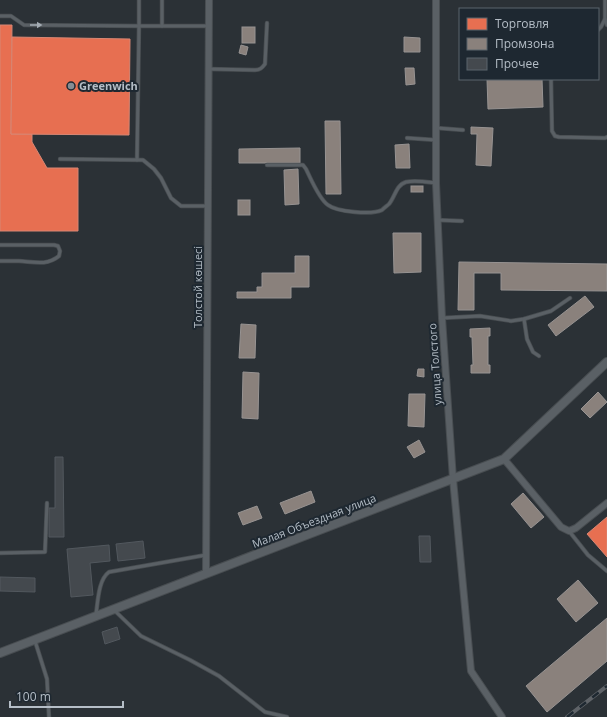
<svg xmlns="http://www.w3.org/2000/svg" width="607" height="717" viewBox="0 0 607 717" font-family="'Open Sans',sans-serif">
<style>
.shops{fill:#e76f51;stroke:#d88774}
.industry{fill:#8a817c;stroke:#979392}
.building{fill:#44494e;stroke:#52585e}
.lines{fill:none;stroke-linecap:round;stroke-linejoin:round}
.service-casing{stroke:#484d51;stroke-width:4.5}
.minor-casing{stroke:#484d51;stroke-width:8}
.tertiary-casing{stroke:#484d51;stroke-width:10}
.service{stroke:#5a6065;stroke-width:3}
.minor{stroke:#5a6065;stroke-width:6}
.tertiary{stroke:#5a6065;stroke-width:8}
.rail-casing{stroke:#5f6368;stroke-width:4}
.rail{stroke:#1e2831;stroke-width:2.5;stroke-dasharray:8;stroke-linecap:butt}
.oneway{fill:#a3abb3}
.poi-dot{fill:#858d94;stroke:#1e2831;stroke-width:1.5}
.labels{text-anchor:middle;stroke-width:4;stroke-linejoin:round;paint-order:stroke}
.poi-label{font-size:11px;font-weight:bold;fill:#b5bec7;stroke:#1e2831;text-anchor:start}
.street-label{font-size:11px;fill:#b5bec7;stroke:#1e2831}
</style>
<rect width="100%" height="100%" fill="#2b3136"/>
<g class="shops">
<path d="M0,25H12L11,134H32V142L47,168H78V231H0Z"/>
<path d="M12,37L130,39L129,135L11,134Z"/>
<path d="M607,517V557L587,534Z"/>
</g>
<g class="industry">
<rect x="242" y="27" width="13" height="16"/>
<path d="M404,37L420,38V52H404Z"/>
<path d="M241,45L248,47L246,55L239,53Z"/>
<path d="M405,68H414L415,84L406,85Z"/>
<path d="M487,79H542L543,107L488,109Z"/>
<path d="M325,121H340L341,194H326Z"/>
<path d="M471,127L493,128L491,166L476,165L477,134H471Z"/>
<path d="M409,144L410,168H396L395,145Z"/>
<path d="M300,148V163H239V149Z"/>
<path d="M298,169L299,204L285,205L284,170Z"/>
<rect x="411" y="186" width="12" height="6"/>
<rect x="238" y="200" width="12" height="15"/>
<path d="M393,233H421V272L394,273Z"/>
<path d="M295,256H309V287H291V298H237V292H257V287H262V273H295Z"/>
<path d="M459,262L607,264V291L501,290V273H474V310H458Z"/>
<path d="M585,296L594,307L556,336L548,325Z"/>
<path d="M241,324L256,325L255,358H239Z"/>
<path d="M490,328V336H488V365H490V373H471V365H473L472,337H470V329Z"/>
<path d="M418,369H424V377L417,376Z"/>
<path d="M243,372L259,373L258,419L242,418Z"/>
<path d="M598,392L607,402L590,418L581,409Z"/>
<path d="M409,394H425L424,427L408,426Z"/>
<path d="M419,440L425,452L414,458L407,447Z"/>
<path d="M311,491L315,502L285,514L280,503Z"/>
<path d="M523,493L544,517L531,528L511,504Z"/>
<path d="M257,506L262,518L243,525L238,513Z"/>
<path d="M578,580L598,603L576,622L557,599Z"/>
<path d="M607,618V661L547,712L526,686Z"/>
</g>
<g class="building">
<path d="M55,457H63L64,537H49V508H55Z"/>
<path d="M419,536H430L431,562H420Z"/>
<path d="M143,541L145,558L118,561L116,544Z"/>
<path d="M109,545L110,561L90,563L93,595L71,597L67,549Z"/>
<path d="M0,577L35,578V592L0,591Z"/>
<path d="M117,627L120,639L105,644L102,632Z"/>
</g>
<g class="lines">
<defs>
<g id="service">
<path d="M139,0V26H209"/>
<path d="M605,0V19L607,25"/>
<path d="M0,16H11L24,25L139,26L137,160"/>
<path d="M162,26V0"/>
<path d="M598,30L601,27L605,19"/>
<path d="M209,69L255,70C260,70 262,68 265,64L267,23"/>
<path d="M551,79L552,131L555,136L559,137L605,138L607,137"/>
<path d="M437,128L463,130"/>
<path d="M407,138L436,140"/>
<path d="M60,159L143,160L154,169L161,178L171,198L181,206H209"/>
<path d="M267,165H303L306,169C311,179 319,199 328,205C337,212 372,215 382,210C384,208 388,205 389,204C395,197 396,185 406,182C415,180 427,182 436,183"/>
<path d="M437,220L462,221"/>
<path d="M0,245H54L58,246L60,251L59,256C47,266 34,262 19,261C13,261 6,261 0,261"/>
<path d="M442,318L480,316L511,321L524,319L551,311L570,298"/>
<path d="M524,319L527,339L533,352L539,356"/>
<path d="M569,531L588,555L607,571"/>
<path d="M0,553L45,552L47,503"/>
<path d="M115,611L141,636L190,660L219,676L265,712L287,717"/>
<path d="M96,614C98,602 98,580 109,572L206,555"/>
<path d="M35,641L47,679L49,717"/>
</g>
<g id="minor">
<path d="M436,0V183L442,318L453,479L471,671L502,717"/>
<path d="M504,459L561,527L569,531L576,528L607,503"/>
<path d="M206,574L209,0"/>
</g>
<path id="tertiary" d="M0,653L504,459L607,362"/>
</defs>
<use href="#service" class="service-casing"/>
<use href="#minor" class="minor-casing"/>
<use href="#tertiary" class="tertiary-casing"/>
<use href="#service" class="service"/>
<use href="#minor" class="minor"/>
<use href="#tertiary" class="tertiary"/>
<defs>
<path id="rail" d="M567,717L607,686"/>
</defs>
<use href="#rail" class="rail-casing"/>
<use href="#rail" class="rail"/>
</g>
<defs><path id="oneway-solid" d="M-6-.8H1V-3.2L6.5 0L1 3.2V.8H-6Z"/></defs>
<use class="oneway" href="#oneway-solid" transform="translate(36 25)"/>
<circle class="poi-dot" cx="71" cy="86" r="4"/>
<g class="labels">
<g class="poi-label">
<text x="79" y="90">Greenwich</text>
</g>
<g class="street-label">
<text transform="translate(198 287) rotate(-90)" y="4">Толстой көшесі</text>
<text transform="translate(435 364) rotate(-94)" y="4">улица Толстого</text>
<text transform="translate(314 521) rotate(-21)" y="4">Малая Объездная улица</text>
</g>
</g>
<rect x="459" y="8" width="140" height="72" fill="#1e2831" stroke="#5a646d"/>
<rect x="467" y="18" width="20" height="12" fill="#e76f51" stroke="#5a646d"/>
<text x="495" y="28" font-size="12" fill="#b5bec7">Торговля</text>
<rect x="467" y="38" width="20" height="12" fill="#8a817c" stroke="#5a646d"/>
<text x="495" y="48" font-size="12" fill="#b5bec7">Промзона</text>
<rect x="467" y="58" width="20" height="12" fill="#44494e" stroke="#5a646d"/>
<text x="495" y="68" font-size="12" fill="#b5bec7">Прочее</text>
<path d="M10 701v6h113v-6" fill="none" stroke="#b5bec7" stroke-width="2"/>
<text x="16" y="701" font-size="12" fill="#b5bec7" stroke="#1e2831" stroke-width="3" paint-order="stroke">100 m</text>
</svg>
